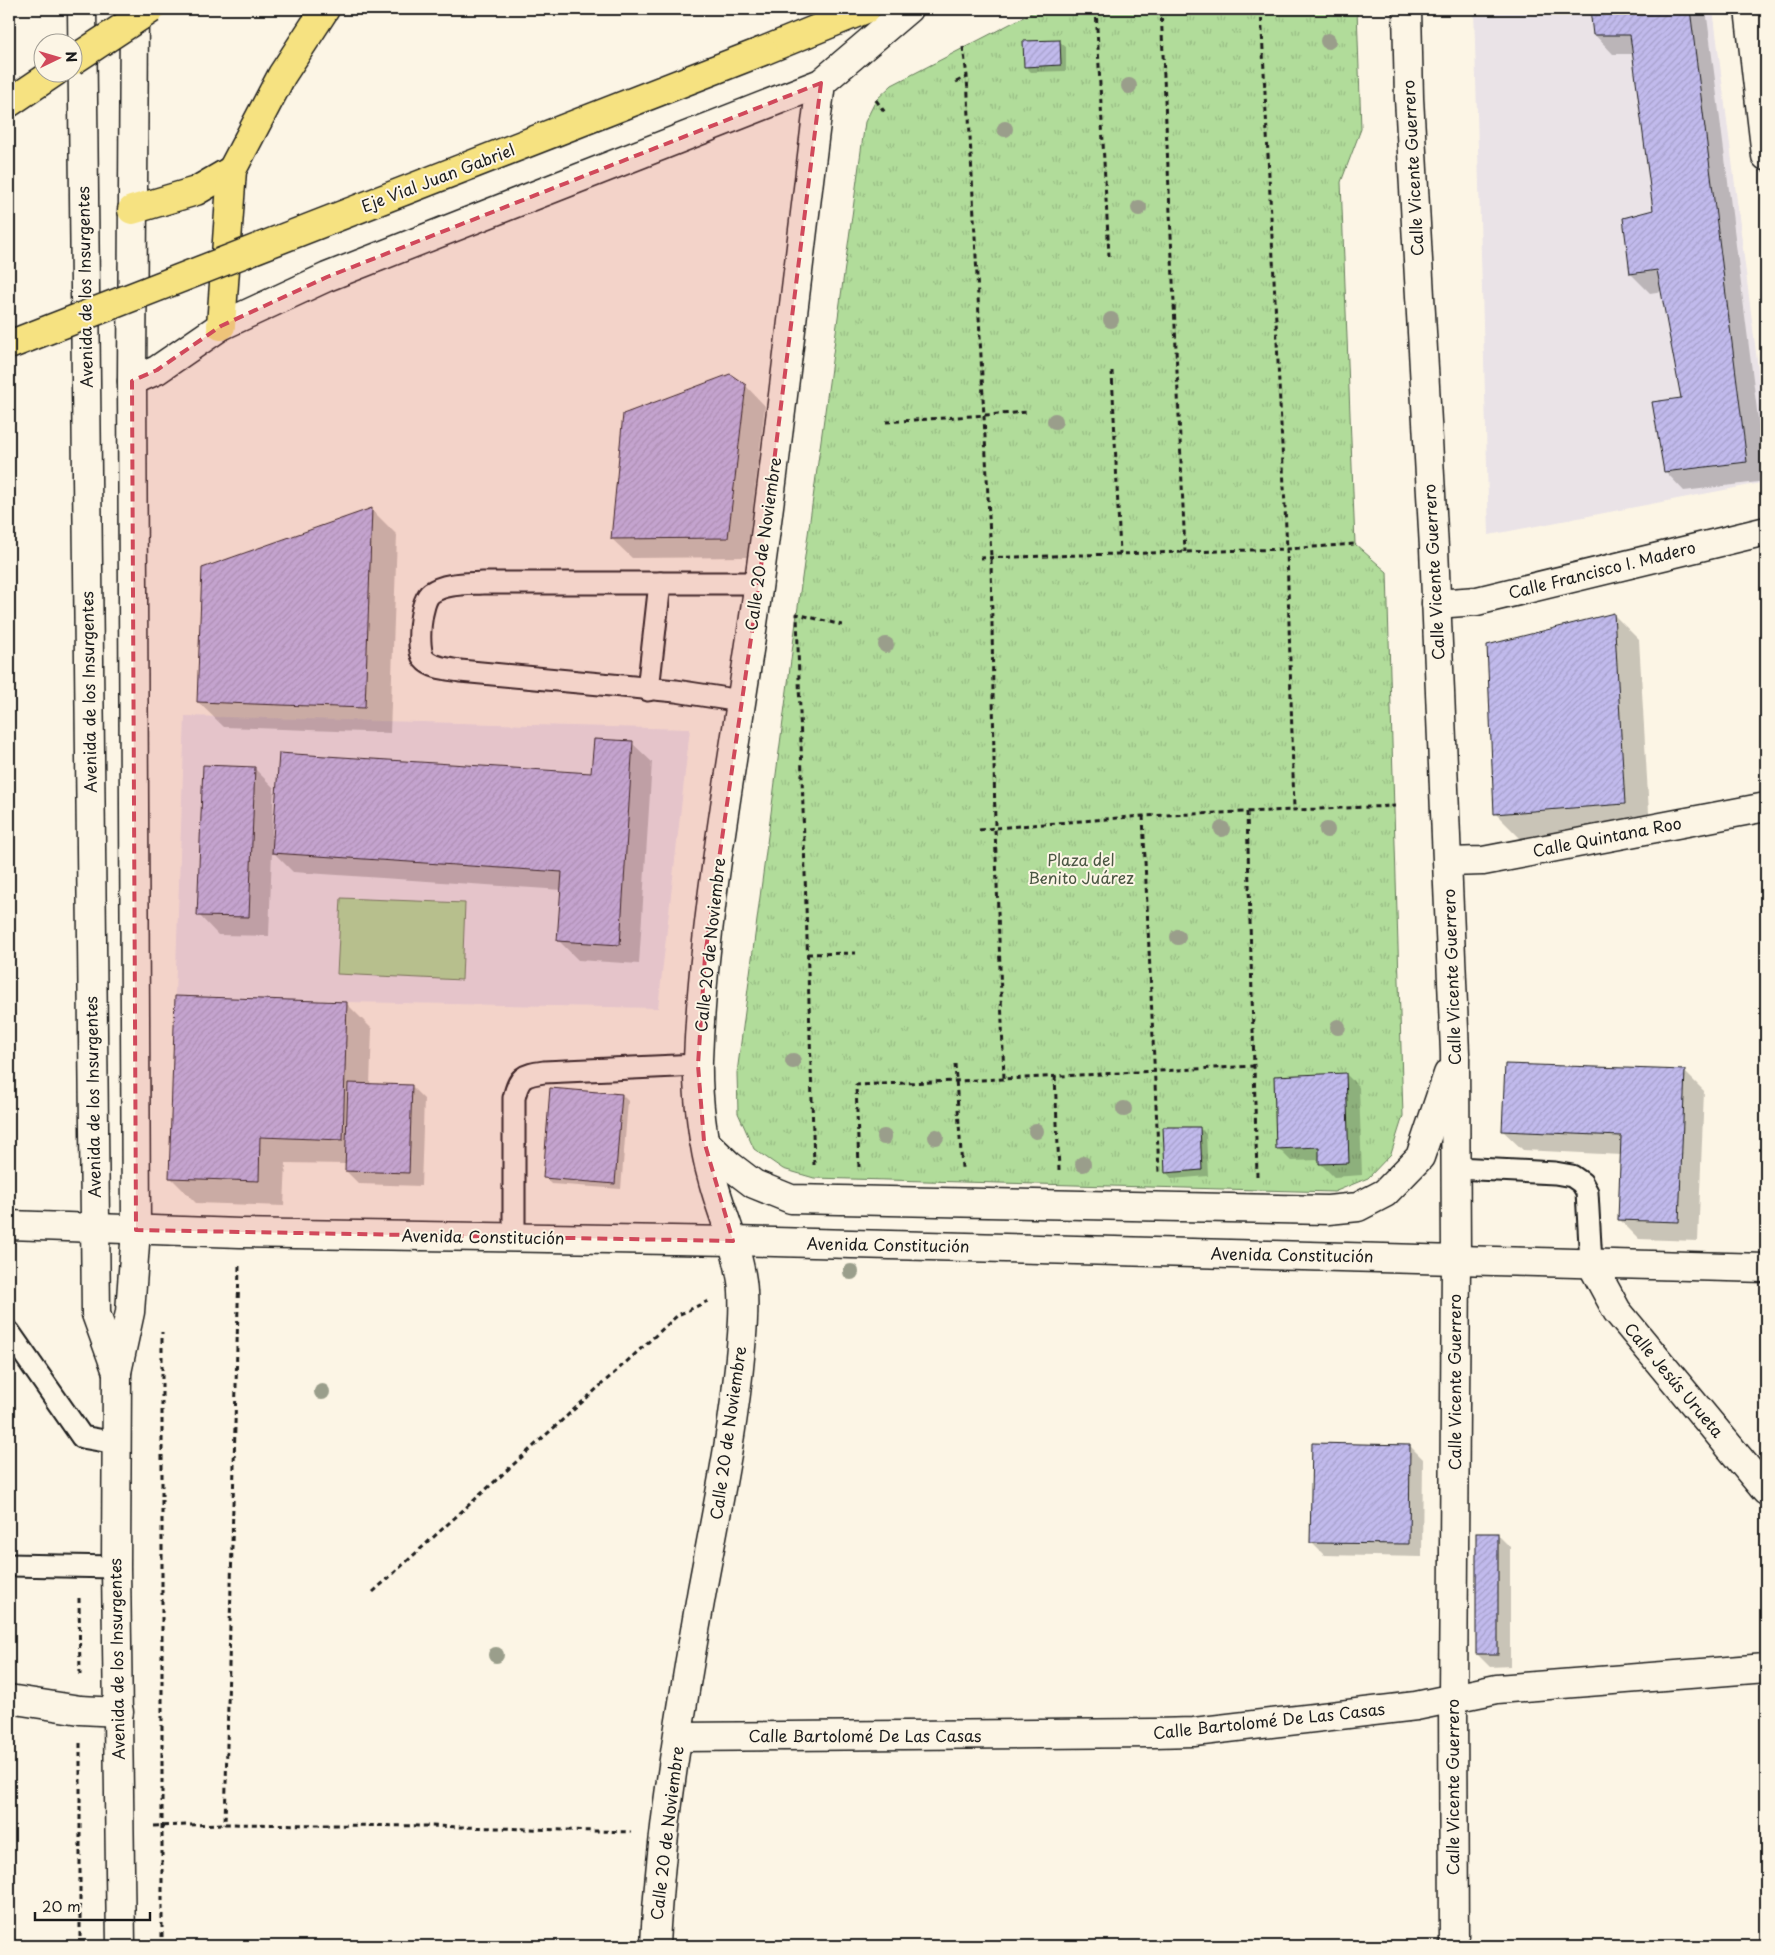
<svg xmlns="http://www.w3.org/2000/svg" width="1775" height="1955" viewBox="0 0 1775 1955" font-family="'Playpen Sans',sans-serif">
<style>
.built{fill:#eae3e7}
.green{fill:#b1dc9a;stroke:#667c5b}
.park{fill:url(#park-tufts);stroke:#667c5b}
.shadow{fill:#0003}
.building{fill:url(#building-hatch);stroke:#1c1c1c}
.lines{fill:none;stroke-linecap:round;stroke-linejoin:round}
.service-casing{stroke:#1c1c1c;stroke-width:25}
.minor-casing{stroke:#1c1c1c;stroke-width:31}
.tertiary-casing{stroke:#1c1c1c;stroke-width:31}
.secondary-casing{stroke:#1c1c1c;stroke-width:31}
.primary-casing{stroke:#1c1c1c;stroke-width:31}
.path{stroke:#1c1c1c;stroke-width:3;stroke-dasharray:5 4;stroke-linecap:butt}
.service{stroke:#fcf5e5;stroke-width:21}
.minor{stroke:#fcf5e5;stroke-width:28}
.tertiary{stroke:#fcf5e5;stroke-width:28}
.secondary{stroke:#fcf5e5;stroke-width:28}
.primary{stroke:#f6e281;stroke-width:28}
.primary-bridge-casing{stroke:#1c1c1c;stroke-width:31;stroke-linecap:butt}
.primary-bridge{stroke:#f6e281;stroke-width:28}
.tree{fill:#9a9e8b}
.marked{fill:#d1495b;fill-opacity:0.2;stroke:#d1495b;stroke-width:4;stroke-dasharray:10 6;stroke-linejoin:round}
.labels{text-anchor:middle;stroke-width:4;stroke-linejoin:round;paint-order:stroke}
.street-label{font-size:16px;fill:#1c1c1c;stroke:#fcf5e5}
.park-label{font-size:16px;fill:#495642;stroke:#fcf5e5}
</style>
<defs>
<pattern id="park-tufts" width="24" height="20" patternUnits="userSpaceOnUse" patternTransform="scale(1.25)"><rect width="24" height="20" fill="#b1dc9a"/><path d="M3 7l-1-3M5 7V3M7 7l1-3M15 17l-1-3M17 17v-4M19 17l1-3" fill="none" stroke="#98bc84"/></pattern>
<pattern id="building-hatch" width="6" height="6" patternUnits="userSpaceOnUse" patternTransform="scale(1.25)"><rect width="6" height="6" fill="#c1baec"/><path d="M-1 1l2-2M0 6l6-6M5 7l2-2" fill="none" stroke="#a59fca"/></pattern>
</defs>
<rect width="100%" height="100%" fill="#fcf5e5"/>
<filter id="ink" filterUnits="userSpaceOnUse"><feTurbulence type="fractalNoise" baseFrequency=".02" numOctaves="2"/><feDisplacementMap in="SourceGraphic" scale="10" xChannelSelector="R" yChannelSelector="G"/><feConvolveMatrix kernelMatrix="1 2 1 2 8 2 1 2 1" color-interpolation-filters="sRGB"/></filter>
<g filter="url(#ink)">
<g class="built">
<path d="M1474,9H1713L1766,433V482L1489,535Z"/>
<path d="M185,716L690,729L658,1008L347,1002L175,996Z"/>
</g>
<path class="green" d="M341,898L465,903L462,980L337,974Z"/>
<path class="park" d="M1039,9H1357L1361,129L1341,182L1355,544L1387,572L1403,1116L1391,1154L1368,1178L1334,1192L814,1178L783,1169L754,1149L738,1113L737,1073L797,614L865,122L876,100L892,85Z"/>
<g class="shadow">
<path d="M1591,9H1706L1766,481L1684,491L1665,471L1683,399L1663,291L1650,293L1631,274L1655,211L1634,54H1613L1594,34Z"/>
<path d="M1059,41L1066,47V71L1031,72L1025,66Z"/>
<path d="M746,386L765,406L747,557L632,558L612,539Z"/>
<path d="M371,509L397,535L390,733L224,727L198,702Z"/>
<path d="M1613,614L1639,640L1650,830L1521,839L1496,814Z"/>
<path d="M632,743L652,762L639,964L578,960L559,941L562,890L293,872L272,851L269,936L218,935L199,915L254,768L274,788L272,835H275L593,774Z"/>
<path d="M346,1003L372,1029L370,1085L411,1086L424,1099L421,1186L359,1184L346,1171V1164L286,1163L284,1206L196,1203L170,1177Z"/>
<path d="M1685,1072L1704,1091L1698,1241L1639,1239L1619,1219L1622,1155L1523,1150L1503,1131Z"/>
<path d="M1346,1074L1359,1087L1362,1175L1334,1177L1321,1164L1320,1160L1291,1161L1278,1148Z"/>
<path d="M622,1095L628,1101L621,1189L551,1184L545,1178Z"/>
<path d="M1199,1128L1206,1134L1208,1176L1172,1179L1166,1172Z"/>
<path d="M1410,1446L1423,1459L1422,1557L1324,1555L1311,1542Z"/>
<path d="M1497,1534L1510,1547V1666L1490,1667L1477,1654Z"/>
</g>
<g class="building">
<path d="M1590,9H1690L1747,462L1664,472L1652,402L1681,398L1657,270L1630,274L1623,218L1653,210L1630,35H1593Z"/>
<path d="M1060,40L1061,65L1024,67L1023,41Z"/>
<path d="M730,374L746,385L728,538L611,539L623,414Z"/>
<path d="M372,508L365,708L197,702L202,568Z"/>
<path d="M1614,613L1625,804L1494,814L1487,645Z"/>
<path d="M594,739L633,741L620,945L557,941L562,872L272,853L279,753L591,773Z"/>
<path d="M203,765L255,767L249,917L197,916Z"/>
<path d="M175,996L347,1002L343,1140L260,1137L259,1181L169,1178Z"/>
<path d="M1505,1064L1685,1070L1679,1222L1618,1220L1621,1136L1502,1131Z"/>
<path d="M1346,1073L1349,1163L1319,1164V1147L1276,1149L1274,1076Z"/>
<path d="M348,1083L412,1085L409,1173L345,1171Z"/>
<path d="M550,1088L622,1094L615,1184L543,1178Z"/>
<path d="M1163,1127H1200L1202,1170L1165,1173Z"/>
<path d="M1312,1443L1410,1445L1409,1544L1310,1543Z"/>
<rect x="1476" y="1533" width="22" height="121"/>
</g>
<g class="lines">
<defs>
<g id="service">
<path d="M648,690L660,583"/>
<path d="M741,701L676,691L460,671C449,669 431,668 424,659C416,648 420,601 431,593C445,583 466,584 483,583H759"/>
<path d="M1456,1168L1555,1173L1572,1176L1582,1183L1587,1192L1591,1263"/>
<path d="M514,1238V1098C519,1077 523,1075 544,1072L698,1065"/>
<path d="M9,1332L82,1437L116,1443"/>
<path d="M9,1565L116,1567"/>
</g>
<g id="minor">
<path d="M1749,9L1766,156"/>
<path d="M1436,604L1477,601L1766,531"/>
<path d="M1448,862L1483,861L1766,807"/>
<path d="M1591,1263L1617,1311L1766,1491"/>
<path d="M9,1699L80,1710L119,1712"/>
<path d="M679,1737L1154,1733L1194,1732L1416,1706L1497,1689L1766,1668"/>
</g>
<path id="tertiary" d="M9,1225L240,1233L733,1241L1766,1268"/>
<g id="secondary">
<path d="M82,9L96,1314L117,1372"/>
<path d="M1407,9L1409,98L1434,548L1455,1053L1456,1259L1453,1698L1454,1946"/>
<path d="M132,381L157,370L221,326L327,277L821,83L908,9"/>
<path d="M704,1141L729,1165L754,1184L791,1199L1328,1210L1358,1207L1385,1193L1420,1157L1448,1074"/>
<path d="M121,1946L116,1567L117,1372L130,1312L136,1230L132,381L134,9"/>
<path d="M655,1946C660,1828 682,1706 702,1590C717,1509 734,1429 741,1347C743,1326 745,1302 742,1281C737,1246 722,1215 713,1181C703,1147 697,1095 698,1060C704,900 738,739 759,581C782,415 800,249 821,83"/>
</g>
<g id="primary">
<path d="M763,51L866,9"/>
<path d="M9,103L55,72"/>
<path d="M132,210L196,191L232,170"/>
<path d="M221,326L232,170L282,75L325,9"/>
</g>
</defs>
<use href="#service" class="service-casing"/>
<use href="#minor" class="minor-casing"/>
<use href="#tertiary" class="tertiary-casing"/>
<use href="#secondary" class="secondary-casing"/>
<use href="#primary" class="primary-casing"/>
<g class="path">
<path d="M1096,9L1109,256"/>
<path d="M1161,9L1185,552"/>
<path d="M1261,9L1287,549L1294,810"/>
<path d="M963,47L967,76L991,557L995,828L1143,816L1395,806"/>
<path d="M956,82L967,77"/>
<path d="M876,100L886,114"/>
<path d="M1112,371L1120,554"/>
<path d="M886,422L1029,412"/>
<path d="M980,558L1287,549L1355,544"/>
<path d="M1247,812L1257,1176"/>
<path d="M1143,816L1159,1172"/>
<path d="M979,830L995,828L1004,1079L1254,1066"/>
<path d="M807,954L856,953"/>
<path d="M955,1064L962,1168"/>
<path d="M1055,1076L1059,1170"/>
<path d="M814,1165L797,614L842,625"/>
<path d="M859,1167L856,1085L1004,1079"/>
<path d="M239,1266L225,1824L429,1826L631,1832"/>
<path d="M373,1592L678,1315L708,1301"/>
<path d="M79,1598L80,1677"/>
<path d="M154,1826L225,1824"/>
<path d="M80,1946V1743"/>
<path d="M162,1946V1332"/>
</g>
<use href="#service" class="service"/>
<use href="#minor" class="minor"/>
<use href="#tertiary" class="tertiary"/>
<use href="#secondary" class="secondary"/>
<use href="#primary" class="primary"/>
<defs>
<g id="primary-bridge">
<path d="M72,61L151,9"/>
<path d="M9,345L763,51"/>
</g>
</defs>
<use href="#primary-bridge" class="primary-bridge-casing"/>
<use href="#primary-bridge" class="primary-bridge"/>
</g>
<g class="tree">
<circle cx="1328" cy="41" r="8"/>
<circle cx="1129" cy="86" r="8"/>
<circle cx="1005" cy="129" r="8"/>
<circle cx="1139" cy="208" r="8"/>
<circle cx="1111" cy="320" r="8"/>
<circle cx="1055" cy="421" r="8"/>
<circle cx="886" cy="645" r="8"/>
<circle cx="1222" cy="829" r="8"/>
<circle cx="1327" cy="830" r="8"/>
<circle cx="1178" cy="937" r="8"/>
<circle cx="1338" cy="1027" r="8"/>
<circle cx="793" cy="1061" r="8"/>
<circle cx="1124" cy="1109" r="8"/>
<circle cx="1036" cy="1131" r="8"/>
<circle cx="884" cy="1137" r="8"/>
<circle cx="936" cy="1137" r="8"/>
<circle cx="1083" cy="1164" r="8"/>
<circle cx="851" cy="1272" r="8"/>
<circle cx="322" cy="1392" r="8"/>
<circle cx="496" cy="1655" r="8"/>
</g>
</g>
<path class="marked" d="M821,83L759,583L705,956L698,1065L704,1141L733,1241L136,1230L132,381L157,370L221,326L327,277Z"/>
<g class="labels">
<g class="street-label">
<text transform="translate(1413 168) rotate(-93)" y="6">Calle Vicente Guerrero</text>
<text transform="translate(438 178) rotate(-21)" y="6">Eje Vial Juan Gabriel</text>
<text transform="translate(85 287) rotate(-91)" y="6">Avenida de los Insurgentes</text>
<text transform="translate(763 544) rotate(-82)" y="6">Calle 20 de Noviembre</text>
<text transform="translate(1602 570) rotate(-14)" y="6">Calle Francisco I. Madero</text>
<text transform="translate(1434 572) rotate(-93)" y="6">Calle Vicente Guerrero</text>
<text transform="translate(89 692) rotate(-91)" y="6">Avenida de los Insurgentes</text>
<text transform="translate(1607 837) rotate(-11)" y="6">Calle Quintana Roo</text>
<text transform="translate(710 945) rotate(-84)" y="6">Calle 20 de Noviembre</text>
<text transform="translate(1452 977) rotate(-92)" y="6">Calle Vicente Guerrero</text>
<text transform="translate(93 1097) rotate(-91)" y="6">Avenida de los Insurgentes</text>
<text transform="translate(483 1237) rotate(1)" y="6">Avenida Constitución</text>
<text transform="translate(888 1245) rotate(1)" y="6">Avenida Constitución</text>
<text transform="translate(1292 1255) rotate(1)" y="6">Avenida Constitución</text>
<text transform="translate(1674 1380) rotate(50)" y="6">Calle Jesús Urueta</text>
<text transform="translate(1455 1382) rotate(-90)" y="6">Calle Vicente Guerrero</text>
<text transform="translate(728 1433) rotate(-82)" y="6">Calle 20 de Noviembre</text>
<text transform="translate(117 1659) rotate(-91)" y="6">Avenida de los Insurgentes</text>
<text transform="translate(1269 1721) rotate(-6)" y="6">Calle Bartolomé De Las Casas</text>
<text x="865" y="1742">Calle Bartolomé De Las Casas</text>
<text transform="translate(1453 1787) rotate(-90)" y="6">Calle Vicente Guerrero</text>
<text transform="translate(667 1833) rotate(-83)" y="6">Calle 20 de Noviembre</text>
</g>
<g class="park-label">
<text x="1081" y="866">Plaza del<tspan x="1081" dy="18">Benito Juárez</tspan></text>
</g>
</g>
<rect width="1775" height="1955" fill="none" stroke="#fcf5e5" stroke-width="30"/>
<rect x="15" y="15" width="1745" height="1925" fill="none" stroke="#1c1c1c" stroke-width="2" filter="url(#ink)"/>
<g transform="translate(58 58) rotate(85)"><circle r="24" fill="#fcf5e5" stroke="#a29e95"/>
<path d="M0-4L9 19L0 12L-9 19Z" fill="#d1495b"/>
<text y="-8" font-size="14" font-weight="bold" text-anchor="middle" fill="#1c1c1c">N</text>
</g>
<path d="M35 1912v8h115v-8" fill="none" stroke="#1c1c1c" stroke-width="2.5"/>
<text x="42" y="1912" font-size="15" fill="#1c1c1c" stroke="#fcf5e5" stroke-width="4" paint-order="stroke">20 m</text>
</svg>
